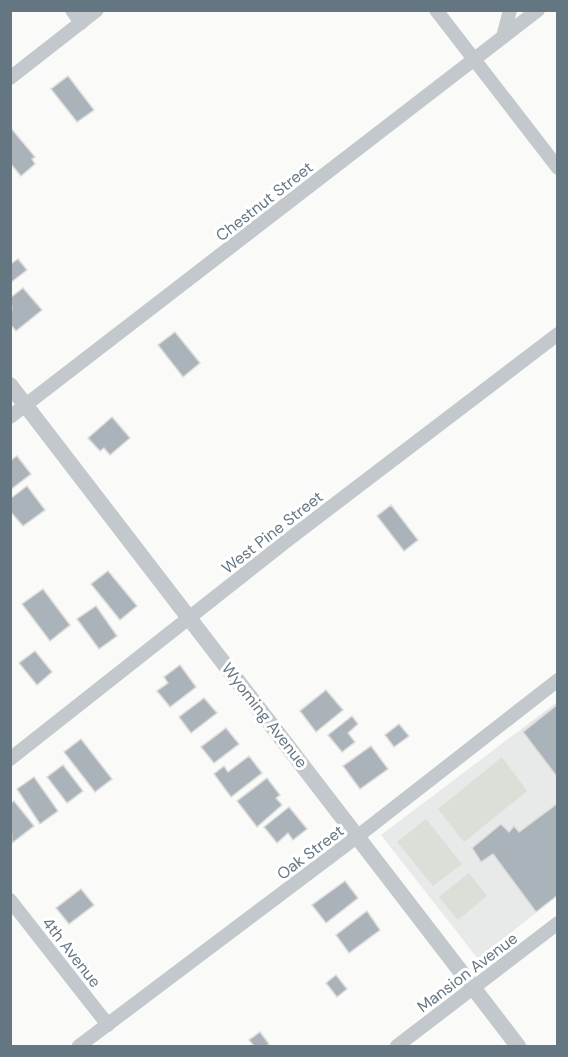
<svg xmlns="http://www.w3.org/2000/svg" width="568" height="1057" viewBox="0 0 568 1057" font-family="'DM Sans',sans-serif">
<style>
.built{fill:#e8e9e9}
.green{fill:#dadfd7}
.building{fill:#aab3b9;stroke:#dcdcda;stroke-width:1.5}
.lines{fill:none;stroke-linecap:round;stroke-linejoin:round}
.minor{stroke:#c3c8cc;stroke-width:14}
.tertiary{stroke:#c3c8cc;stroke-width:16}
.labels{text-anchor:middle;stroke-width:6;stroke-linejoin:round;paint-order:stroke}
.street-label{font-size:16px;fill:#657683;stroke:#fff}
</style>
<rect width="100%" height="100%" fill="#fafaf8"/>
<path class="built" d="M557,702V896L478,959L381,835Z"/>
<g class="green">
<path d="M502,757L527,791L464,842L438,809Z"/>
<path d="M426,819L462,864L433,886L397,842Z"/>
<path d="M469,873L487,896L458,920L439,897Z"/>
</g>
<g class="building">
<path d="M68,76L94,110L77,122L51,89Z"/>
<path d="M10,127L35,157L32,159L35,164L21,176L10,163Z"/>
<path d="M18,259L27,270L10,283V261L12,263Z"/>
<path d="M23,288L42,310L16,331L10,324L12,307L10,298Z"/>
<path d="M175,332L200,363L183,377L158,345Z"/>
<path d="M112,417L130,438L110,455L104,448L100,451L88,438Z"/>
<path d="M17,456L31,474L10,490V461Z"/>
<path d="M27,486L45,510L23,526L10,511V499Z"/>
<path d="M391,505L418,540L404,551L377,516Z"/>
<path d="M108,571L137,606L120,620L91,584Z"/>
<path d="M43,589L70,625L50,641L22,604Z"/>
<path d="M96,606L117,636L99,649L77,619Z"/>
<path d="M35,651L52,672L37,685L19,663Z"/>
<path d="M180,665L196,687L170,707L157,691L168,683L164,677Z"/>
<path d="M326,690L343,710L316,732L300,711Z"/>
<path d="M204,698L217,713L191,733L179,717Z"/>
<path d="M558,704V778L523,732Z"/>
<path d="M352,716L358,724L348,733L355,742L342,752L328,735Z"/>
<path d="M399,724L409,736L394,747L385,735Z"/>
<path d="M226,728L239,744L214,763L201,747Z"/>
<path d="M81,739L112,779L95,792L64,752Z"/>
<path d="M371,746L388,769L360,789L343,766Z"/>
<path d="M249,756L262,773L231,797L214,774L224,766L228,772Z"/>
<path d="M63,765L83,791L67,803L47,777Z"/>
<path d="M34,777L58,811L40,824L17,789Z"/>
<path d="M267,778L280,795L276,798L282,805L257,827L237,801Z"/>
<path d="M14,801L34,826L12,843L10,804Z"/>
<path d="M558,803V895L536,912L493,854L481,862L472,848L501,824L509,832L514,826L519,832Z"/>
<path d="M289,807L307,829L293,840L288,833L277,843L264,827Z"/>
<path d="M345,881L358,898L326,923L312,905Z"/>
<path d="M81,889L94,905L69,924L56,908Z"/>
<path d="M367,911L380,930L349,953L336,935Z"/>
<path d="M336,975L347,989L337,997L326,983Z"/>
<path d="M260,1032L269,1044L266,1046H254L249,1040Z"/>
</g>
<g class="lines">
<g class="minor">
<path d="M72,10L81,23"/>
<path d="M436,10L558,168"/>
<path d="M503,37L510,10"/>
<path d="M10,78L97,10"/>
<path d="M10,417L538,10"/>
<path d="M10,759L289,539L558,334"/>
<path d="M10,900L108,1025"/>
<path d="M79,1046L358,836L558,680"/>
<path d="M397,1046L558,923"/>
</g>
<path class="tertiary" d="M10,385L518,1046"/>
</g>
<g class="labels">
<g class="street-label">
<text transform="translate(264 201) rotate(-38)" y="6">Chestnut Street</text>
<text transform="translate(272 532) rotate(-38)" y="6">West Pine Street</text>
<text transform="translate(265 715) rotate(52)" y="6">Wyoming Avenue</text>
<text transform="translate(310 852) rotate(-37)" y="6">Oak Street</text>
<text transform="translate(72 952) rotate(52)" y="6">4th Avenue</text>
<text transform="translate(467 972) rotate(-37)" y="6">Mansion Avenue</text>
</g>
</g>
<rect width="568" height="1057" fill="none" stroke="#657683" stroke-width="24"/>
</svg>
